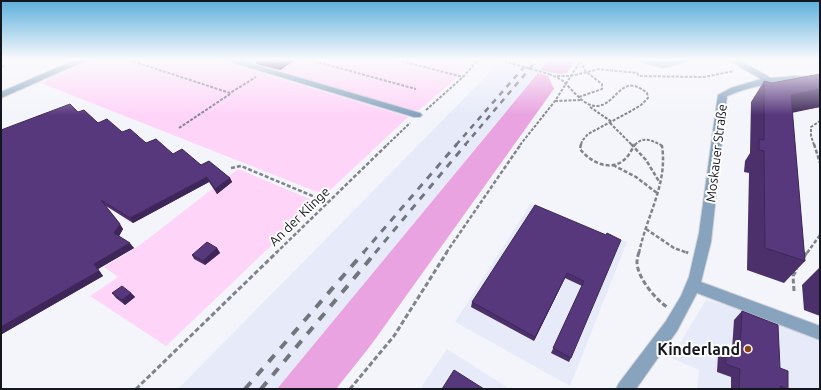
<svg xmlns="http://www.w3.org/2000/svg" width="821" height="390" viewBox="0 0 821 390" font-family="Ubuntu,sans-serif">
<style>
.built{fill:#e7eaf9}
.green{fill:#ffd4f9}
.forest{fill:#e9a3e0}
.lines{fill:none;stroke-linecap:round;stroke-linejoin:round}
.minor-casing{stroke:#d0d1d8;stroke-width:2}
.path-far2{stroke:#81838b;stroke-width:2;stroke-dasharray:3 1.5;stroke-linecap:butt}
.path-far1{stroke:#81838b;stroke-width:2.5;stroke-dasharray:4 2;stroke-linecap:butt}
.path{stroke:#81838b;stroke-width:3;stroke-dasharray:5 2.5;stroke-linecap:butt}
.minor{fill:#87a3be;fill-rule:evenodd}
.rail-far2{stroke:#73757d;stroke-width:2.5;stroke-dasharray:5.5 5.5;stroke-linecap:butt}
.rail-far1{stroke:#73757d;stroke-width:3;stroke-dasharray:7 7;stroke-linecap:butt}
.rail{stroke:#73757d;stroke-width:4;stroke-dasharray:9 9;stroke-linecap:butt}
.path-bridge{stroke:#81838b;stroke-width:2;stroke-dasharray:3 1.5;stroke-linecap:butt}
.wall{fill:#4c306c}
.shaded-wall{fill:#3e2758}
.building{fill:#58387d;stroke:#3e2758}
.poi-dot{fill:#894714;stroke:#fff;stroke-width:1.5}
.labels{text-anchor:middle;stroke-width:4;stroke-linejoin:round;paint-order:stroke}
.street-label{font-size:13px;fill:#141620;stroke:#fff}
.near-poi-label{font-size:16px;font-weight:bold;fill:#141620;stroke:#fff;text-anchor:end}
</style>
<rect width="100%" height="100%" fill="#f4f5fb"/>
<g class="built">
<path d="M502,60H548L277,389H178Z"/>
<path d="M531,203L627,242L570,386L455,322Z"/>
<path d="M706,300L731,306L820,339V389H697L699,370L671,358Z"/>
<path d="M447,349L510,389H420Z"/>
</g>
<g class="green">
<path d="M92,60H218L408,117L325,195L41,83Z"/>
<path d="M239,60H473L459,76L419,110H408Z"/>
<path d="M238,169L317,202L166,346L90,296L118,277L104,267L140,245Z"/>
</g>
<g class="forest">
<path d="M548,60H577L567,73L559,74L540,70Z"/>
<path d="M538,73L548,76L554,89L551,93L371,345L336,389H277Z"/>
</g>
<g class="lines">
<defs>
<g id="minor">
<path d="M75,60H87L1,98V92Z"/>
<path d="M224,60H239L420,113L422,115L420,117H414Z"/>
<path d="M633,60H652L663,62L673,60H692L663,68Z"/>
<path d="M728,60H739L771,78L795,76L820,77V83C788,80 757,83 727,96L711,242L701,282L820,326V340L697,293L677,331L636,389H616L619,383L666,321L681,296L689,277L699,233L718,95L731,88L761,79Z"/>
</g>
</defs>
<use href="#minor" class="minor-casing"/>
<g class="path-far2">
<path d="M129,60L230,93L256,77"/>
<path d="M310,60L416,89"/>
<path d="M397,60L463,77"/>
<path d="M1,66L6,67"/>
<path d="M549,74C554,76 559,78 563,81C572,89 584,107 597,106C617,105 621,71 647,93L648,98L641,105L631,111L588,134L582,141L581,145"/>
<path d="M557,76H571L599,69L637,73L639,76L704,77L734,71"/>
<path d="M579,97L602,89V84L585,71L581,61"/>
<path d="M555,101L581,100"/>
<path d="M590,107L612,122"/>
<path d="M426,110L463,77L478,60"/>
<path d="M610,123L632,145"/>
<path d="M179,128L230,94"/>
<path d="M387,145L410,123"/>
<path d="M520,145L555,101L581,60"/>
<path d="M635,145C643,136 651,140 661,145"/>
<path d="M814,145L811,136V127L820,121"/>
</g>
<g class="path-far1">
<path d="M581,144L580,149C590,162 610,172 624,160C629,156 632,149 635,144"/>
<path d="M631,144L646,160L660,183"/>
<path d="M814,144L820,163"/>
<path d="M613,165L636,177L657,193"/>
<path d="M231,168L241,166L327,202"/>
<path d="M646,229L674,248L688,253"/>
<path d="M276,253L388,144"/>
<path d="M446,253L521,144"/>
<path d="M639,253C646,217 668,184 662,146L659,144"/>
<path d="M807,253L820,235"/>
</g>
<g class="path">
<path d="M639,252C638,255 637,259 637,262C637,277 655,299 667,307"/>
<path d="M686,252L688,253"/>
<path d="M804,257L807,252"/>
<path d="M794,291L793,276L797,269"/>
<path d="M136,389L277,252"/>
<path d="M350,389L394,336L447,252"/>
</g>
<use href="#minor" class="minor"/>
<g class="rail-far2">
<path d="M456,145L530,60"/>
<path d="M465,145L537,60"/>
</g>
<g class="rail-far1">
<path d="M363,253L457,144"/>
<path d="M375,253L466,144"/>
</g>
<g class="rail">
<path d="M245,389L364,252"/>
<path d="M261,389L376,252"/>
</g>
<path class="path-bridge" d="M500,60L549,74"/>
</g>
<g class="wall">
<path d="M256,60H295L280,70L256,64Z"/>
<path d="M820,74V107L792,112L805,261L784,283L747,270L749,173L744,172L745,161L750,153L751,102L764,81L772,83Z"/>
<path d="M78,112L98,123L122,132L146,143L201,165L230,178L232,182L217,194L209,182L133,223L106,206L123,229L119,236L134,248L98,269L103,276L2,334L1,333V130Z"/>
<path d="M606,235L571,358L569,362L551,353L582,286L565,278L534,341L471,307L472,302Z"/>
<path d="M217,248L220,253L205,265L194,259L192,255Z"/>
<path d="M820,267V316L804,310L802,285Z"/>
<path d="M112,293H131L135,297L125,305L116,298Z"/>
<path d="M742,311L780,368L788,389H731V377L717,372L718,355L726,347L732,349L734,320Z"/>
</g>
<g class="shaded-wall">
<path d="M287,60H295L280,70L279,66Z"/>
<path d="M820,89V107L777,116L791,95Z"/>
<path d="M207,177L209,182L133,223L130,218Z"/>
<path d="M230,178L232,182L217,194L215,189Z"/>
<path d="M120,224L123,229L118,238L114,233Z"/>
<path d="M130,243L134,248L98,269L103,276L2,334L1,333V327L94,264Z"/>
<path d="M217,248L220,253L205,265L203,261Z"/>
<path d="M567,273L565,278L534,341L535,337Z"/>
<path d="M131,293L135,297L125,305L122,300Z"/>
</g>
<g class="building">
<path d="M259,60H287L279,66Z"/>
<path d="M820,74V89L791,95L805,261L765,248L764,151L759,150V139L764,140V81L772,83Z"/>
<path d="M70,104L78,112L84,110L98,123L107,119L122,132L130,129L146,143L156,139L173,154L182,149L201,165L209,161L230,178L215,189L207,177L130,218L101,200L120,224L114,233L130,243L94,264L99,271L1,327V130Z"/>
<path d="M535,205L606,235L607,233L621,240L571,358L553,348L584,281L567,273L535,337L472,302Z"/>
<path d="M207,242L217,248L203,261L192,255Z"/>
<path d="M122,286L131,293L122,300L112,293Z"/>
<path d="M742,311L778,325L780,368L788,371V389L780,386L781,389H739L740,369L726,364V347L740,352Z"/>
<path d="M454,370L484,389H442Z"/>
</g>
<linearGradient id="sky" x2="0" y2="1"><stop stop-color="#5cafdc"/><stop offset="0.52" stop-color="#fafafd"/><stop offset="1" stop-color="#fafafd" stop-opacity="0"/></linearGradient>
<rect width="821" height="115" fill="url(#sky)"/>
<circle class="poi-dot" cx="748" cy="349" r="4"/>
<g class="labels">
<g class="street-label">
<text transform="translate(716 153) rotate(-83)" y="5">Moskauer Straße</text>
<text transform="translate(299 216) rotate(-44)" y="5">An der Klinge</text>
</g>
<g class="near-poi-label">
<text x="740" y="355">Kinderland</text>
</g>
</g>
<rect width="821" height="390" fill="none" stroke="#141620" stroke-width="4"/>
</svg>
